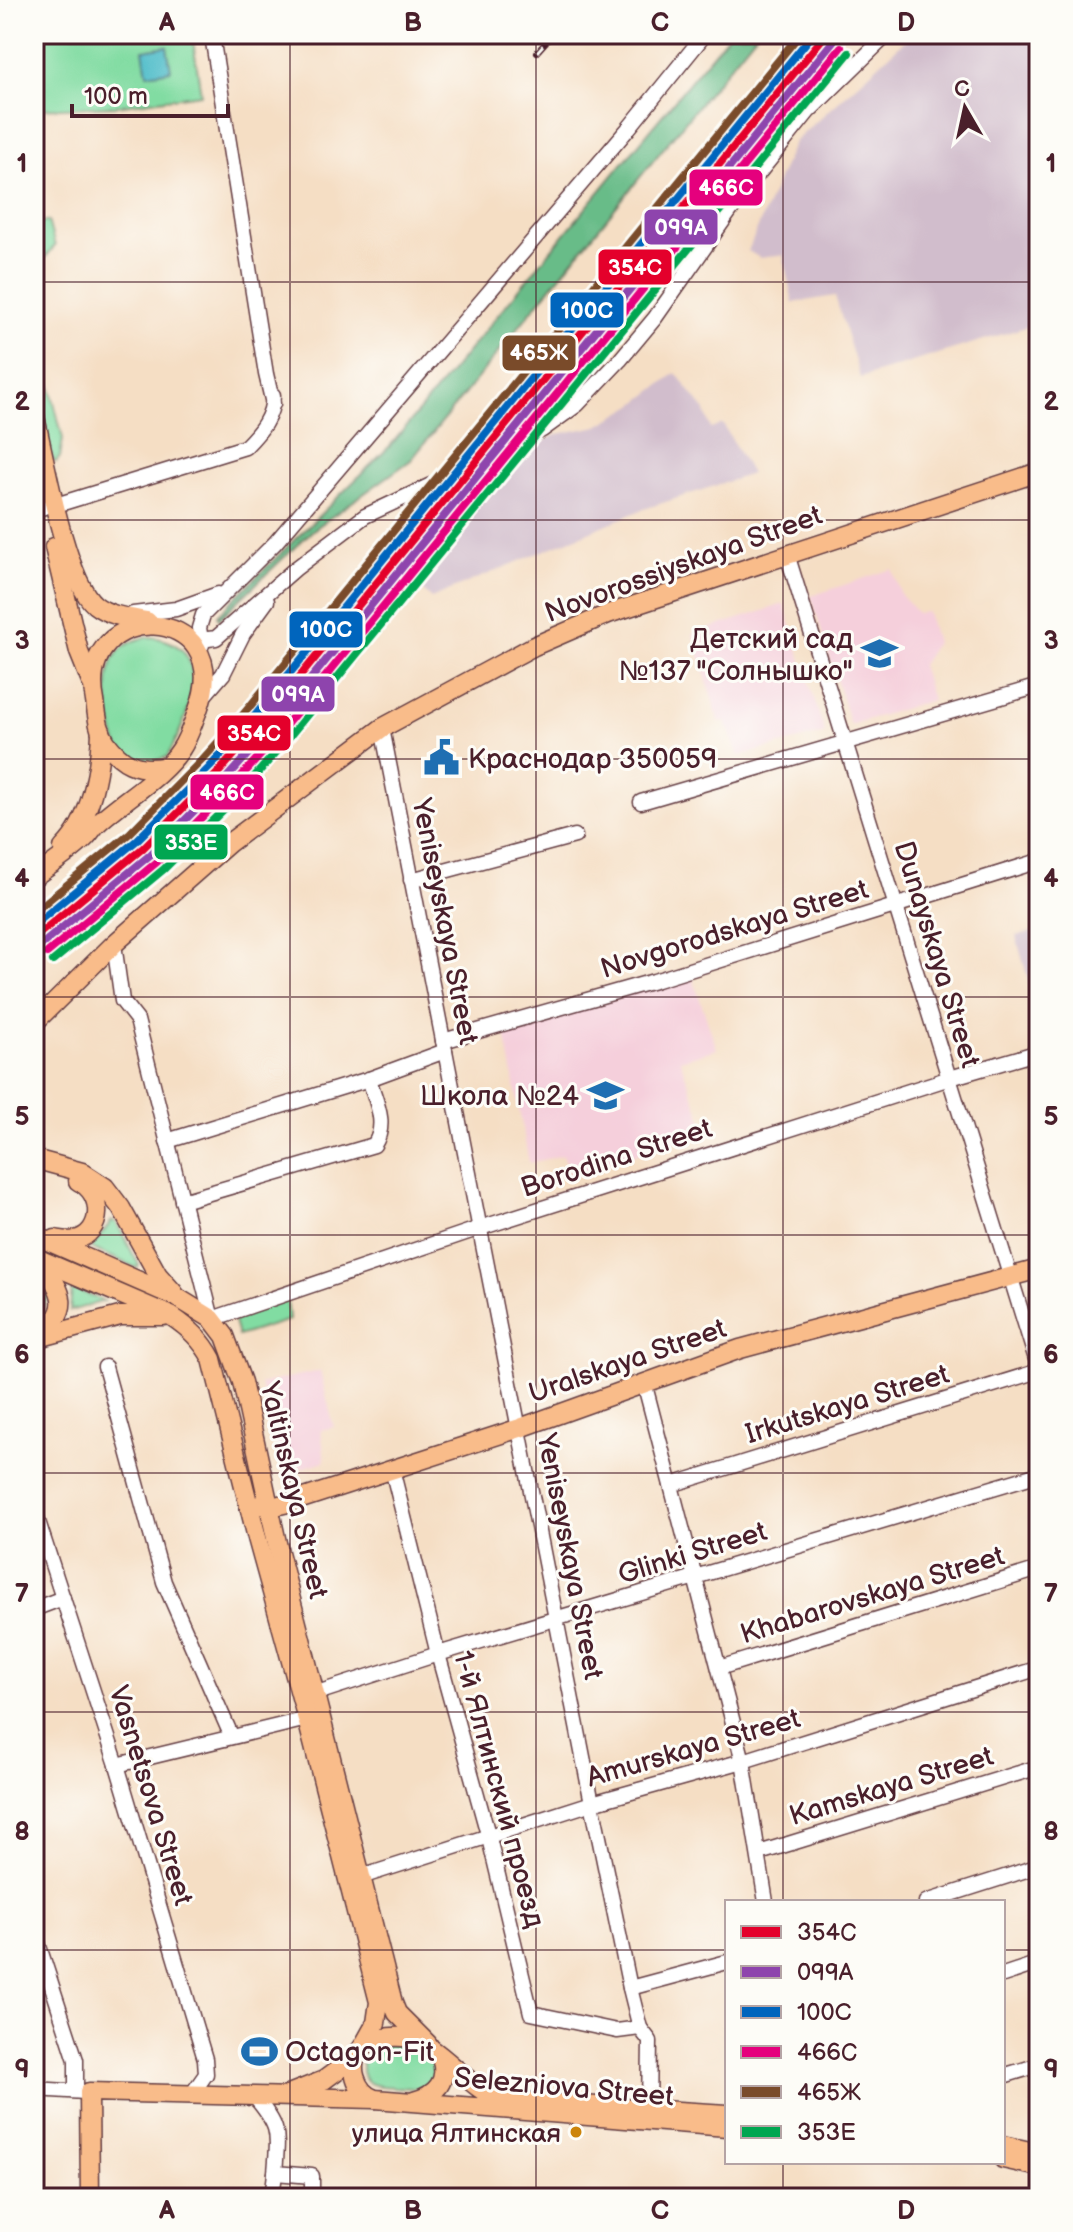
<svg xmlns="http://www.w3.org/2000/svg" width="1073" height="2232" viewBox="0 0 1073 2232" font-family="'Balsamiq Sans',sans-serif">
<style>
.built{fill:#f5cfdb}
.industrial{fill:#d1bdcc}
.green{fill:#81dca2;stroke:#667e66;stroke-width:2}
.forest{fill:#68bc88;stroke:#596e5a;stroke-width:2}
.water{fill:#51beca;stroke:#4e6e7a;stroke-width:2}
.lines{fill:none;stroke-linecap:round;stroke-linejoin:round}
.minor-casing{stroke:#643c42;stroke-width:17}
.major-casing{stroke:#643c42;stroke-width:21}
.minor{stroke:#fff;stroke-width:14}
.major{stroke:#f9bc8a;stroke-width:18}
.rail-casing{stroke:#4a1f2b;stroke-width:6}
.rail{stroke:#fdfcf7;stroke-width:3;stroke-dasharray:9;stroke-linecap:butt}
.rail-1-casing{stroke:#fdfcf7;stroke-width:14}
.rail-2-casing{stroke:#fdfcf7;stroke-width:14}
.rail-3-casing{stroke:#fdfcf7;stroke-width:14}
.rail-4-casing{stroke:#fdfcf7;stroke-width:14}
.rail-5-casing{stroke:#fdfcf7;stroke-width:14}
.rail-6-casing{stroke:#fdfcf7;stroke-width:14}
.rail-1{stroke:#e4002b;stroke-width:8}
.rail-2{stroke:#8e44ad;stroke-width:8}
.rail-3{stroke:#0065bd;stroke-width:8}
.rail-4{stroke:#e5007d;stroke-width:8}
.rail-5{stroke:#7a4b2a;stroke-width:8}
.rail-6{stroke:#00a651;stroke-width:8}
.grid{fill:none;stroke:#4a1f2b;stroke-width:2;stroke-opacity:0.55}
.bus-dot{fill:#cc840b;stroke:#fdfcf7;stroke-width:3}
.labels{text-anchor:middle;stroke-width:6;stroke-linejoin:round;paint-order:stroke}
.bus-label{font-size:26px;fill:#4a1f2b;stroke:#fdfcf7;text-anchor:end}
.street-label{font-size:28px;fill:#4a1f2b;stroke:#fdfcf7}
.poi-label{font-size:28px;fill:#4a1f2b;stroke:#fdfcf7;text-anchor:end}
.line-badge{stroke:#fdfcf7;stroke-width:3}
.badge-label{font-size:22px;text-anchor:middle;font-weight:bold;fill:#fff}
.neatline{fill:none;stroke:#4a1f2b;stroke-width:3}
.grid-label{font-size:26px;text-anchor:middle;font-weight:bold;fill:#4a1f2b}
</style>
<rect width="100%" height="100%" fill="#fdfcf7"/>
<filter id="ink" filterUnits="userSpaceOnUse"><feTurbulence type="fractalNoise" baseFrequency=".0125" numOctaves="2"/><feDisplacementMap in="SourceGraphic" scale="16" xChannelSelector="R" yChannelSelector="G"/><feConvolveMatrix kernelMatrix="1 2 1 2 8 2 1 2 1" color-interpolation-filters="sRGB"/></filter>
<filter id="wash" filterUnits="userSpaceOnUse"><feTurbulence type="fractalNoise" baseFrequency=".006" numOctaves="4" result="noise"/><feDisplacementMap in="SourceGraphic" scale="32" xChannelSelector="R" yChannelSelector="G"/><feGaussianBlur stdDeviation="1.8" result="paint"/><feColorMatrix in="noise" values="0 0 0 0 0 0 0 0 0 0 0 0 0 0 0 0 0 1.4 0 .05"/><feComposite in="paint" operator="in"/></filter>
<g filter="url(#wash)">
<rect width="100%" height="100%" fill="#f5dec4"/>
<g class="built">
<path d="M892,569L901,595L917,613L927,612L936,642L921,665L932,700L850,725L811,596Z"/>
<path d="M784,604L825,733L739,756L725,721L719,722L693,634Z"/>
<path d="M691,973L717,1049L680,1060L706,1130L570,1176L563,1155L529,1163L505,1033Z"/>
<path d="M320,1371L334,1427L321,1430L325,1461L302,1468L276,1448L260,1384Z"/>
</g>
<g class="industrial">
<path d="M912,34H1039V323L860,378L835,296L793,303L783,255L760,258L748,251L794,142Z"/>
<path d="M676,373L705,411L711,429L723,424L751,474L641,510L431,598L402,571L483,475L499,462L558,434L598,426L634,405Z"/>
<path d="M1039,930V1003L1035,1004L1016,936Z"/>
</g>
<g class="green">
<path d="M34,34H192L201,94L116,106L34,109Z"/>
<path d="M48,221L55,246L34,271V224Z"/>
<path d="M34,360L46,369L63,439L60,457L56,462L53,461L34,379Z"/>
<path d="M151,637C219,646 188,719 167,757L147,764C139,759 125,755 120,748C113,738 112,723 110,712C104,676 108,641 151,637Z"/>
<path d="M112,1221L116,1222L139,1265L137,1268L91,1248Z"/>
<path d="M34,1277L49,1295L40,1311L34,1314Z"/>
<path d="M72,1288L104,1301L70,1311Z"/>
<path d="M287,1298L289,1320L238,1336L232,1315Z"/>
<path d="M385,2045C409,2045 429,2045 438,2072L427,2088C415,2089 405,2087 393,2087C377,2086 360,2086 362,2065C363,2051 374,2050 385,2045Z"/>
</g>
<path class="forest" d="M729,34H756L411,460L313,530L219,619L218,615L391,445Z"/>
<path class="water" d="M167,46L171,70L147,74L143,50Z"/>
</g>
<g filter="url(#ink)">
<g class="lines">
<defs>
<g id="minor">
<path d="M212,36L266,374L273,404"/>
<path d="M56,505L245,447C260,432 273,417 273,395"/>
<path d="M34,510L44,507"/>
<path d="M787,554L1039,1369"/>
<path d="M133,614L176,609L218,594"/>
<path d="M185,636L200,640L216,638L295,569L365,516L501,452L542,430L578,404L620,360L655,318L742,194L808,112L888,34"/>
<path d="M202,645L199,628L203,615L275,543L628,129L705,34"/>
<path d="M203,697L223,674L243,634L267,601"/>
<path d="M382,728L592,1803L630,1988L640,2028L650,2041L649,2109"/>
<path d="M641,802L1039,686"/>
<path d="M411,880L575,836"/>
<path d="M114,944L122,1001L137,1020L212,1319L480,1228L950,1078L1039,1052"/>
<path d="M443,1041L654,981L1039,861"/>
<path d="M167,1141L369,1079L445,1051"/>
<path d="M182,1201L374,1145C388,1124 376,1102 369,1079"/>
<path d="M105,1367L164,1582L231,1735"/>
<path d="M644,1382L743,1761L766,1902"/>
<path d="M392,1469L438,1654L489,1838L531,2013L617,2031L640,2028"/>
<path d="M671,1485L1039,1371"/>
<path d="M34,1509L117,1765L205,2059L206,2074L192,2094"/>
<path d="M34,1609L63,1598"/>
<path d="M719,1668L1039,1569"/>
<path d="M314,1694L438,1654L1039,1474"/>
<path d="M117,1765L307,1719"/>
<path d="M759,1853L1039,1767"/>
<path d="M361,1877L592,1803L743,1761L1039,1668"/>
<path d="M926,1902L1039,1866"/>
<path d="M34,1931L76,2060V2091"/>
<path d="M1003,1975L1039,1963"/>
<path d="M630,1988L727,1962"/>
<path d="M1003,2076L1039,2065"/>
<path d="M34,2089L85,2092"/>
<path d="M254,2096C281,2128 278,2132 275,2173L312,2176V2198"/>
<path d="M272,2198L275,2173"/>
</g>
<g id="major">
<path d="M34,412C44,455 65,580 95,605C109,616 130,618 147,621"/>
<path d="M54,547L79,652L91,682"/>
<path d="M63,848C91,821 100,769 101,731"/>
<path d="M34,877C51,864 72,852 87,836C91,832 94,826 99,822C124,799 163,777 181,749C189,737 193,722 198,710C239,601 74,597 95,701C97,715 98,730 106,742C121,763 137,771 163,767"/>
<path d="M34,1023L114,944L229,843L382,728L534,646L608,614L1039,472"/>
<path d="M34,1159L82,1172L105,1187L121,1208L158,1275L174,1293"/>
<path d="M34,1235L178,1298L212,1319L225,1336L242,1382L279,1552L393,2003L397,2013L428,2044"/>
<path d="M55,1239C61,1240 69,1242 75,1240C104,1233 104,1193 78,1181"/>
<path d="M34,1257L171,1316C189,1328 202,1340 212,1359L257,1538L307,1719L379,2002L376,2023L362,2048"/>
<path d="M38,1337C75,1308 62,1292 40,1260"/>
<path d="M34,1339L120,1316H164"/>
<path d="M260,1505L271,1507L292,1502L520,1428L740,1349L1039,1269"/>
<path d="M291,2093L324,2080L358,2055"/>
<path d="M414,2101C436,2095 449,2081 441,2058"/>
<path d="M727,2114L500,2100C465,2086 436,2040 403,2037C390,2036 372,2038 362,2048C346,2064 356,2093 375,2099L727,2127"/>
<path d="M1003,2145L1039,2153"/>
<path d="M1003,2159L1039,2167"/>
<path d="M90,2198L89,2092L375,2099"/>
</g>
</defs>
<use href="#minor" class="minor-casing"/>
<use href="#major" class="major-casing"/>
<use href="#minor" class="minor"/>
<use href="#major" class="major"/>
<defs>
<path id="rail" d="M537,52L553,34"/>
</defs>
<use href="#rail" class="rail-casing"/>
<use href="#rail" class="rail"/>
<defs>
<path id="rail-1" d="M34,938L143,848L217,774L257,729L826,34"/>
<path id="rail-2" d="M40,946L150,855L224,781L264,736L834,40"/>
<path id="rail-3" d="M34,925L136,841L210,767L249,723L813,34"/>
<path id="rail-4" d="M47,953L157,862L231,788L272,742L841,47"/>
<path id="rail-5" d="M34,912L130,833L202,760L242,716L800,34"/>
<path id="rail-6" d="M53,961L164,869L238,795L279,749L849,53"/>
</defs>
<use href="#rail-1" class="rail-1-casing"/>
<use href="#rail-2" class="rail-2-casing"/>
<use href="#rail-3" class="rail-3-casing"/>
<use href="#rail-4" class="rail-4-casing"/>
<use href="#rail-5" class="rail-5-casing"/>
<use href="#rail-6" class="rail-6-casing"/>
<use href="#rail-1" class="rail-1"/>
<use href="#rail-2" class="rail-2"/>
<use href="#rail-3" class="rail-3"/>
<use href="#rail-4" class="rail-4"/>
<use href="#rail-5" class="rail-5"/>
<use href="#rail-6" class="rail-6"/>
</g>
</g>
<path class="grid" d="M290,34V2198M536,34V2198M783,34V1902M34,282H1039M34,520H1039M34,759H1039M34,997H1039M34,1235H1039M34,1473H1039M34,1712H1039M34,1950H727M1003,1950H1039M783,2162V2198"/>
<defs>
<symbol id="school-bare" viewBox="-9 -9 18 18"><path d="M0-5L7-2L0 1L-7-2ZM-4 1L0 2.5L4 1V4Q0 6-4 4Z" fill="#1f6fb2" stroke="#fdfcf7" stroke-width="2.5" paint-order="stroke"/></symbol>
<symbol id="civic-bare" viewBox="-9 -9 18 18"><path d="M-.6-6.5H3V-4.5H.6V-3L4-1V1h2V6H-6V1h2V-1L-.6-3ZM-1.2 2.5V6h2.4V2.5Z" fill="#1f6fb2" stroke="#fdfcf7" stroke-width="2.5" paint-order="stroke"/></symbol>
<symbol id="stadium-bare" viewBox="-9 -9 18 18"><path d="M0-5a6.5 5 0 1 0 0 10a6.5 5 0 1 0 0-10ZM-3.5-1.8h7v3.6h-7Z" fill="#1f6fb2" stroke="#fdfcf7" stroke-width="2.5" paint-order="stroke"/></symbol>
</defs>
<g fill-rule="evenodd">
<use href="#school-bare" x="854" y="628" width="51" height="51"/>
<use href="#civic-bare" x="416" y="732" width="51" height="51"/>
<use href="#school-bare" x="580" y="1070" width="51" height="51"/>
<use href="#stadium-bare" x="234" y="2026" width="51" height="51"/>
</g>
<circle class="bus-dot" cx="576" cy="2132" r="7"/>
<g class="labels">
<g class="bus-label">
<text x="561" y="2142">улица Ялтинская</text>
</g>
<g class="street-label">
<text transform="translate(683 563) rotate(-20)" y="10">Novorossiyskaya Street</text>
<text transform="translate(446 921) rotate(79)" y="10">Yeniseyskaya Street</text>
<text transform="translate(734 928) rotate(-17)" y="10">Novgorodskaya Street</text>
<text transform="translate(938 954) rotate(73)" y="10">Dunayskaya Street</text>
<text transform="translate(616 1157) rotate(-18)" y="10">Borodina Street</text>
<text transform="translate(627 1360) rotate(-19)" y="10">Uralskaya Street</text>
<text transform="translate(847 1403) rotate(-17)" y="10">Irkutskaya Street</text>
<text transform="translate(295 1490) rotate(77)" y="10">Yaltinskaya Street</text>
<text transform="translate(692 1552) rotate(-17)" y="10">Glinki Street</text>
<text transform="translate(571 1556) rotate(79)" y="10">Yeniseyskaya Street</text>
<text transform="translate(872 1594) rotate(-17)" y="10">Khabarovskaya Street</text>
<text transform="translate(693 1747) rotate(-16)" y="10">Amurskaya Street</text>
<text transform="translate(891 1785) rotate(-17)" y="10">Kamskaya Street</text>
<text transform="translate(500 1789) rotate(75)" y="10">1-й Ялтинский проезд</text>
<text transform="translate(152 1795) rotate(73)" y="10">Vasnetsova Street</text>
<text transform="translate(564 2086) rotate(5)" y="10">Selezniova Street</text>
</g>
<g class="poi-label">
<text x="853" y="648">Детский сад<tspan x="853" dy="32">№137 "Солнышко"</tspan></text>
<text x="468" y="768" text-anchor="start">Краснодар 350059</text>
<text x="579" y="1105">Школа №24</text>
<text x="285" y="2061" text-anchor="start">Octagon-Fit</text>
</g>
</g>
<g class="line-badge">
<rect x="688" y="168" width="76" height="39" rx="8" fill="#e5007d"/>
<rect x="643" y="208" width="76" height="38" rx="8" fill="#8e44ad"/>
<rect x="597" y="248" width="76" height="38" rx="8" fill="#e4002b"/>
<rect x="549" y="291" width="76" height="38" rx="8" fill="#0065bd"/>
<rect x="501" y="334" width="76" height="38" rx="8" fill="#7a4b2a"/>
<rect x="288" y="610" width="76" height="39" rx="8" fill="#0065bd"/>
<rect x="260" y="675" width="76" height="38" rx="8" fill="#8e44ad"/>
<rect x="216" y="714" width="76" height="38" rx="8" fill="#e4002b"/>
<rect x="189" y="773" width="76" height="38" rx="8" fill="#e5007d"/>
<rect x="153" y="823" width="76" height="38" rx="8" fill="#00a651"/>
</g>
<g class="badge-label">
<text x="726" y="195">466С</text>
<text x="681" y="235">099А</text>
<text x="635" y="275">354С</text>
<text x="587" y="318">100C</text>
<text x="539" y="360">465Ж</text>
<text x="326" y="637">100C</text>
<text x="298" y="702">099А</text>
<text x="254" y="741">354С</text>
<text x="227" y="800">466С</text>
<text x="191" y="850">353Е</text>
</g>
<rect width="1073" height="2232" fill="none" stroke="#fdfcf7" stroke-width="88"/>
<rect x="725" y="1900" width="280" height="264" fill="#fdfcf7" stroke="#b5a4a5" stroke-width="2"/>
<rect x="741" y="1926" width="40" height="12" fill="#e4002b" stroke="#b5a4a5" stroke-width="2"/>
<text x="797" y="1940" font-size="24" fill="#4a1f2b">354С</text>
<rect x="741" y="1966" width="40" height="12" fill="#8e44ad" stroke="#b5a4a5" stroke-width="2"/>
<text x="797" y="1980" font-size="24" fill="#4a1f2b">099А</text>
<rect x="741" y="2006" width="40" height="12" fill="#0065bd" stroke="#b5a4a5" stroke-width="2"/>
<text x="797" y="2020" font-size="24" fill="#4a1f2b">100C</text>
<rect x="741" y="2046" width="40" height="12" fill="#e5007d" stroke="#b5a4a5" stroke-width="2"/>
<text x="797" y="2060" font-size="24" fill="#4a1f2b">466С</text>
<rect x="741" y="2086" width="40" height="12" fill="#7a4b2a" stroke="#b5a4a5" stroke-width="2"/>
<text x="797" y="2100" font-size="24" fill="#4a1f2b">465Ж</text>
<rect x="741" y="2126" width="40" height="12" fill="#00a651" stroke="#b5a4a5" stroke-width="2"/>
<text x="797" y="2140" font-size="24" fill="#4a1f2b">353Е</text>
<g transform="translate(965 108) rotate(351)" stroke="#fdfcf7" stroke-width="6" paint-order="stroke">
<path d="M0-6L14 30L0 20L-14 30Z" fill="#4a1f2b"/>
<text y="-12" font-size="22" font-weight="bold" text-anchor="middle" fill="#4a1f2b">С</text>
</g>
<path d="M72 104v12h156v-12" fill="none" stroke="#4a1f2b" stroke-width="4"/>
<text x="84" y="104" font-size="24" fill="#4a1f2b" stroke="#fdfcf7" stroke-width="6" paint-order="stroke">100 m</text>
<rect x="44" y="44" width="985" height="2144" class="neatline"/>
<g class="grid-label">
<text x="167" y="31">A</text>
<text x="413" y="31">B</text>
<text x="660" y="31">C</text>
<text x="906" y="31">D</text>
<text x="22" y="172">1</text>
<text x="1051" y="172">1</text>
<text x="22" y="410">2</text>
<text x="1051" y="410">2</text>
<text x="22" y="649">3</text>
<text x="1051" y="649">3</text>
<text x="22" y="887">4</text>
<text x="1051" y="887">4</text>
<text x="22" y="1125">5</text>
<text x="1051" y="1125">5</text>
<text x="22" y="1363">6</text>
<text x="1051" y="1363">6</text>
<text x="22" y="1602">7</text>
<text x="1051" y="1602">7</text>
<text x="22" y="1840">8</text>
<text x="1051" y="1840">8</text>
<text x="22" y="2078">9</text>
<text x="1051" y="2078">9</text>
<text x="167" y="2219">A</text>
<text x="413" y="2219">B</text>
<text x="660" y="2219">C</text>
<text x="906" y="2219">D</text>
</g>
</svg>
